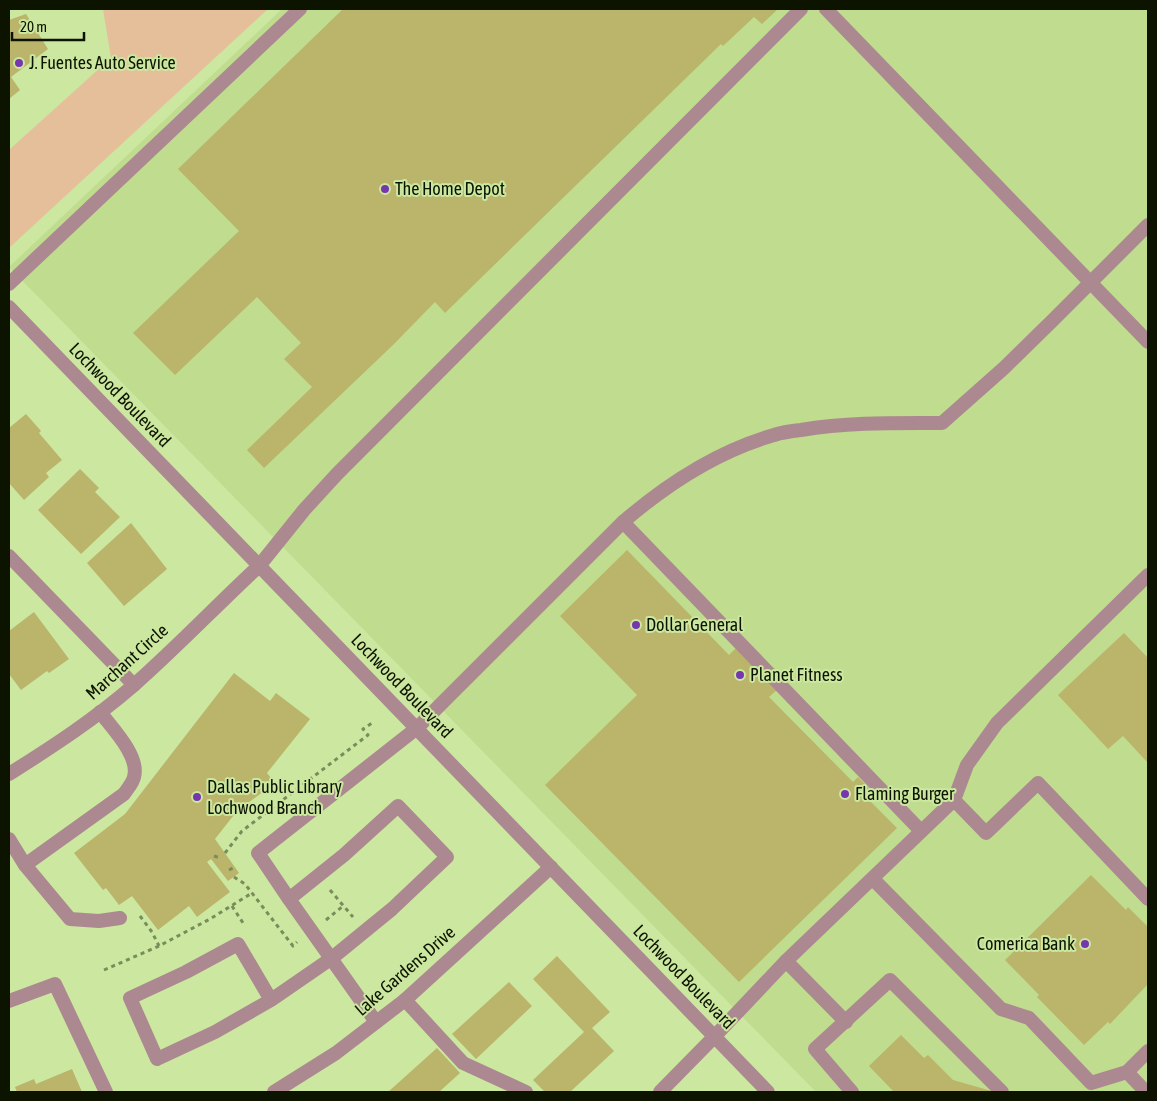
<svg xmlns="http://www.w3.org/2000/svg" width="1157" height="1101" viewBox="0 0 1157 1101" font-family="'Asap Condensed',sans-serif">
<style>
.built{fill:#bfdc8f}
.green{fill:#e5be9a}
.building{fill:#bab56a}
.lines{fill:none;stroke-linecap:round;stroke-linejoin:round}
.path{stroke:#798c5b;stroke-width:3;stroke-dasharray:4 4;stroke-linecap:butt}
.service{stroke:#ac8990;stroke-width:14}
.minor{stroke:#ac8990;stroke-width:14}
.tertiary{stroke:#ac8990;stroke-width:14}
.poi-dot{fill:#7637ac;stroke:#cce7a0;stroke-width:2}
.labels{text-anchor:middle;stroke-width:4;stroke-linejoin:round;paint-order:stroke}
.poi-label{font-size:18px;fill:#0c1400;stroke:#cce7a0;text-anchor:start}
.street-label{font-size:18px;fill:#0c1400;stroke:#cce7a0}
</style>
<rect width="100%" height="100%" fill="#cce7a0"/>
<path class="built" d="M282,9H1148V1092H816L9,267Z"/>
<path class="green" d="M103,9H268L9,248V150L111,58Z"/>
<g class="building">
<path d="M343,9H778L762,24L754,17L723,46L721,44L445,313L435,302L394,344L264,468L247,450L312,387L284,359L301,343L257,297L175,375L133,333L239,231L178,169Z"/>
<path d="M26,14L48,49L11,77L20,90L9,99V20Z"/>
<path d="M26,414L41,431L39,433L62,460L46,473L49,477L24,500L9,483V428Z"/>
<path d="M80,469L99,488L95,492L120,517L81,554L38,510Z"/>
<path d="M131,523L167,569L124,606L87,563Z"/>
<path d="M627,550L729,655L738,646L779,688L769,697L853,782L858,777L874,793L868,799L897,828L739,982L545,785L637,695L560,616Z"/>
<path d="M34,612L69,659L49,673L47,671L21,690L9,674V631Z"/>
<path d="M1124,633L1148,658V763L1123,736L1108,749L1058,695Z"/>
<path d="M234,673L270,701L276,693L310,719L267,773L275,783L237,811L215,839L239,873L228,881L211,859L207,862L230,892L197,917L189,906L158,930L132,896L119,905L106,888L103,890L74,853L125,814Z"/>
<path d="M1091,875L1126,910L1128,907L1148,927V984L1110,1024L1108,1022L1084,1045L1037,997L1039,995L1005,960Z"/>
<path d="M557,956L610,1012L592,1028L614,1051L570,1092H545L533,1080L584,1032L533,979Z"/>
<path d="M509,982L532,1006L476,1059L452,1034Z"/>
<path d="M901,1035L924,1058L928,1055L953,1080L995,1092H894L869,1066Z"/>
<path d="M437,1048L460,1073L439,1092H388Z"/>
<path d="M72,1069L82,1092H17L15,1087L34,1079L36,1084Z"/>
</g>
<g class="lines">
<g class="path">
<path d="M225,853L242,831L368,735L363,729L372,723"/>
<path d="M214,856L220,858"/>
<path d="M229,870L235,867"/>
<path d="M234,877L245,884L293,946L297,942"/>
<path d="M330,890L353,917"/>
<path d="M232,906L245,926"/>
<path d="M140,916L152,932L159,946"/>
<path d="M326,920L343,906"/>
<path d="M104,970L159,946L210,919L252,893"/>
</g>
<g class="service">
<path d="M826,9L1148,342"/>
<path d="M9,284L300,9"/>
<path d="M9,556L134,685"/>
<path d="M259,566L304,510L337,474L801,9"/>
<path d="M954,800L986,833L1038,783L1148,899"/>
<path d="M921,831L623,522C667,484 718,451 774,435C783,432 792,431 801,430C848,422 895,423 942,423L1004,368L1053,320L1148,225"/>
<path d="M9,839L25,865L70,919L99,921L120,918"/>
<path d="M25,865L124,794C127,789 133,783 134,777C140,756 112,728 100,712"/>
<path d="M873,879L1001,1009L1029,1018L1091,1083L1127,1072L1148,1051"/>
<path d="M289,899L376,1022"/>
<path d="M786,961L846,1022"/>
<path d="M271,1000L238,944L186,972L130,998L157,1059L215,1032L271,1000L332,958L392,909L447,857L398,806L344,855L289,899L258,853L417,728L623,522"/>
<path d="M405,1000L463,1063L526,1092"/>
<path d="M9,1001L55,984L106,1092"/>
<path d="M715,1036L786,961L954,800L967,765L997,723L1148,575"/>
<path d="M1127,1072L1146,1092"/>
<path d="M852,1092L815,1049L890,980L1002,1092"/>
</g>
<g class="minor">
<path d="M9,774C52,747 95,719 134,685C177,647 217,605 259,566"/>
<path d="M274,1092L336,1053L405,1000L551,867"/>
<path d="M660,1092L715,1036"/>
</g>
<path class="tertiary" d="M9,307L768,1092"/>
</g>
<g class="poi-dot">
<circle cx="19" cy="63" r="5"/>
<circle cx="385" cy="189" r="5"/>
<circle cx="636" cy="625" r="5"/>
<circle cx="740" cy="675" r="5"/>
<circle cx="845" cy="794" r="5"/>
<circle cx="197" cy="797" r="5"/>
<circle cx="1085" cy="944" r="5"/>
</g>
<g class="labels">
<g class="poi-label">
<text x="29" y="69">J. Fuentes Auto Service</text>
<text x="395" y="195">The Home Depot</text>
<text x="646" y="631">Dollar General</text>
<text x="750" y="681">Planet Fitness</text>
<text x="207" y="793">Dallas Public Library<tspan x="207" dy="21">Lochwood Branch</tspan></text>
<text x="855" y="800">Flaming Burger</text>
<text x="1075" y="950" text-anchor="end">Comerica Bank</text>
</g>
<g class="street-label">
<text transform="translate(120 395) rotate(46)" y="6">Lochwood Boulevard</text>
<text transform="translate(127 662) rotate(-42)" y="6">Marchant Circle</text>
<text transform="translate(402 686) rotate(46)" y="6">Lochwood Boulevard</text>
<text transform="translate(405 971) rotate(-41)" y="6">Lake Gardens Drive</text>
<text transform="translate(684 977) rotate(46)" y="6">Lochwood Boulevard</text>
</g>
</g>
<rect width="1157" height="1101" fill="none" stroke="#0c1400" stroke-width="20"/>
<path d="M12 32v8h72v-8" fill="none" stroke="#0c1400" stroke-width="2.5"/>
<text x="20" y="32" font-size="15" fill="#0c1400" stroke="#cce7a0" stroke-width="4" paint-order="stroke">20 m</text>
</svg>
